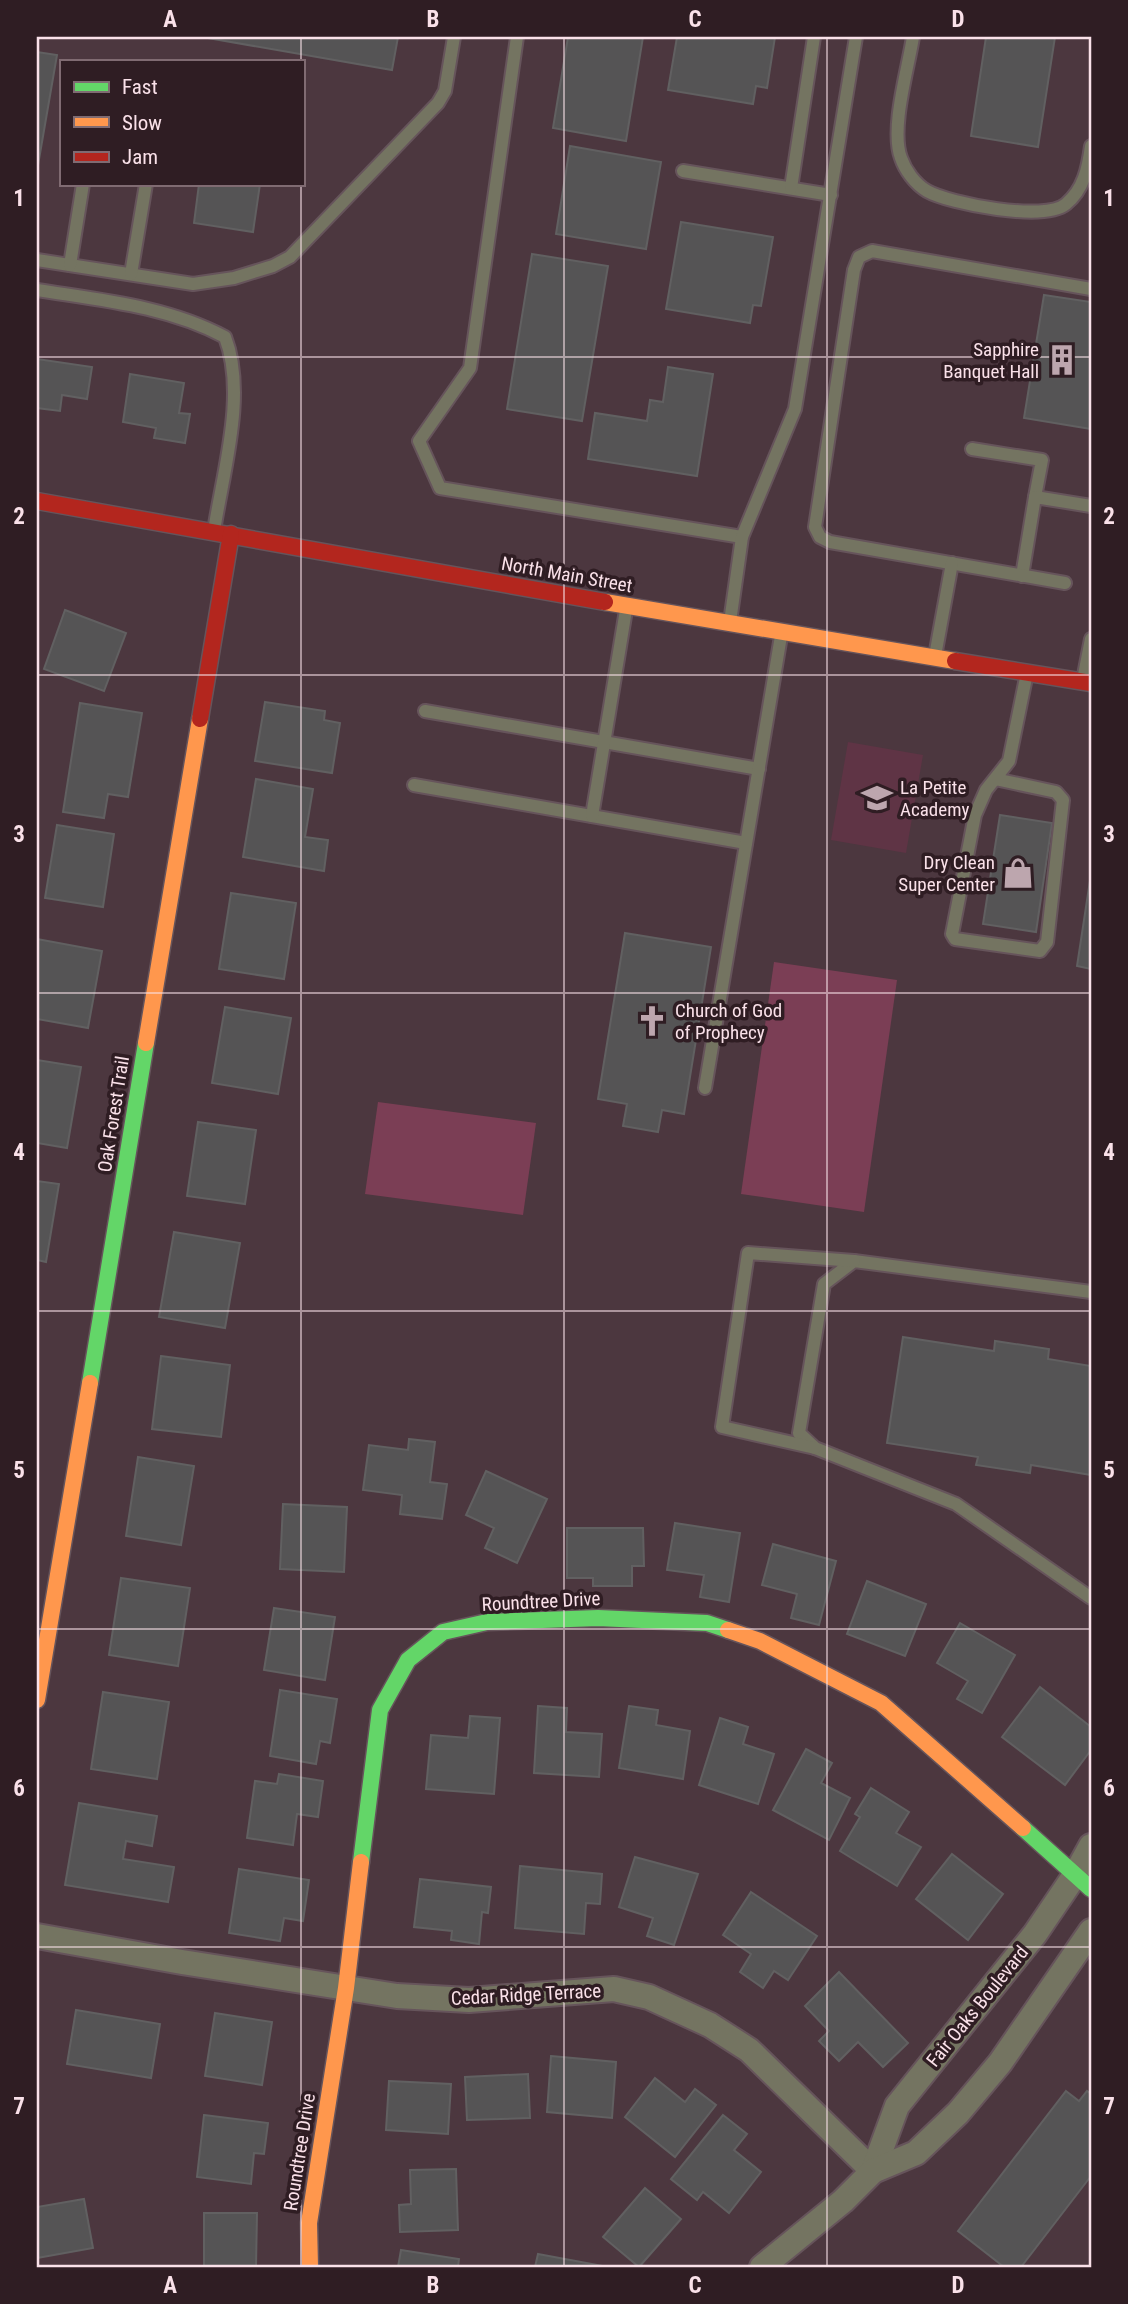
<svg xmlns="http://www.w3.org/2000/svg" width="1128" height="2304" viewBox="0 0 1128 2304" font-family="'Roboto Condensed',sans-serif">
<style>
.built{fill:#5f3445}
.green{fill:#7b3e55}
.building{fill:#555455;stroke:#616061;stroke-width:2}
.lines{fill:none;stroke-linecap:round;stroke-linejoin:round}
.lane-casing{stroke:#66545b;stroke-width:16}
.street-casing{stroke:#66545b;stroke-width:28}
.fast-casing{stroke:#66545b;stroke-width:19}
.slow-casing{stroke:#66545b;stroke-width:19}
.jam-casing{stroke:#66545b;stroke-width:19}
.lane{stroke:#747461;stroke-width:12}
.street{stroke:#747461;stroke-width:24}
.fast{stroke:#63d668;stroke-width:16}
.slow{stroke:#ff974d;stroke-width:16}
.jam{stroke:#b3261e;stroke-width:16}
.grid{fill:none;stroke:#fae1e9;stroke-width:2;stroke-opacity:0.55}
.labels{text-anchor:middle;stroke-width:7;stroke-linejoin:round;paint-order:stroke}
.poi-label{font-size:19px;fill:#fae1e9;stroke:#2f1d23;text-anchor:end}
.street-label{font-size:19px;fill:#fae1e9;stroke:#2f1d23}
.neatline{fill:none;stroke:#fae1e9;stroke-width:2.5}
.grid-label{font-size:23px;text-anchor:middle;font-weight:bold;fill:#fae1e9}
</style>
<rect width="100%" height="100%" fill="#4c373f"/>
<path class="built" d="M848,742L923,755L906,853L831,840Z"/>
<g class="green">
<path d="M774,962L897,980L864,1212L741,1194Z"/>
<path d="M378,1102L536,1123L523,1215L365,1194Z"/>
</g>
<g class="building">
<path d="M202,37H398L392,70Z"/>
<path d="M568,37H643L626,141L553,128Z"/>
<path d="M677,37H775L767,88L756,86L753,104L668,90Z"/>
<path d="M986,37H1055L1038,147L971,136Z"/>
<path d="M37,52L57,55L37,171Z"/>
<path d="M570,146L661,162L646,249L556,234Z"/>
<path d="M199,184H260L253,232L194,223Z"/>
<path d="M681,222L773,237L761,306L753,305L750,323L666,309Z"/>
<path d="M532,254L608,266L582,421L507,409Z"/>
<path d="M1044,295L1091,302V429L1024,418Z"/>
<path d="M37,359L92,367L87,399L62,395L60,411L37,408Z"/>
<path d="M668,367L713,374L697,476L588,459L595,413L647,421L650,400L663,402Z"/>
<path d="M130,374L184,383L179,413L190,414L185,443L154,438L156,428L123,422Z"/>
<path d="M65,610L126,633L104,691L44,669Z"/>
<path d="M265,702L325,711L324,720L340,723L332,773L255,761Z"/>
<path d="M80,703L142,713L128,797L108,794L104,818L63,812Z"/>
<path d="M256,779L313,789L305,837L328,840L324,871L243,857Z"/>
<path d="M1000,815L1052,823L1036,932L983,924Z"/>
<path d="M57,825L114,834L103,907L45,898Z"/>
<path d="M1091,874V969L1077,966Z"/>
<path d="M231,893L296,903L284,979L219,969Z"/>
<path d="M625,933L711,947L684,1114L662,1110L658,1132L623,1126L627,1104L598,1099Z"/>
<path d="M37,939L102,951L88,1028L37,1019Z"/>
<path d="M225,1007L291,1018L278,1094L212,1083Z"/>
<path d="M37,1060L81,1067L67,1148L37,1143Z"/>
<path d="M198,1122L256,1130L245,1204L187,1196Z"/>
<path d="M37,1181L59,1184L46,1262L37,1260Z"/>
<path d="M174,1232L240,1243L225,1328L159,1317Z"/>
<path d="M903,1337L994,1351L995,1341L1049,1349L1048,1359L1091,1366V1475L1031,1465L1030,1473L976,1465L978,1457L887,1443Z"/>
<path d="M161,1356L230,1365L221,1437L152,1429Z"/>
<path d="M409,1439L435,1442L430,1482L447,1484L442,1519L400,1514L402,1495L363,1490L369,1445L408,1450Z"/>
<path d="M138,1457L194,1466L181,1545L126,1536Z"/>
<path d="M486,1471L547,1499L517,1563L485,1548L494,1528L466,1515Z"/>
<path d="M283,1504L347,1507L344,1572L280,1569Z"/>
<path d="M675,1523L740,1533L729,1602L700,1597L704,1575L667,1570Z"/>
<path d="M567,1528H643L644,1566H632V1586H593V1578H567Z"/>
<path d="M773,1544L836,1561L819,1625L791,1618L797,1594L762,1585Z"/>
<path d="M121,1578L190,1588L178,1666L109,1655Z"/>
<path d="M867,1581L926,1604L905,1656L847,1634Z"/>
<path d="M274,1608L335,1617L325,1680L264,1670Z"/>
<path d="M960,1623L1015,1655L982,1713L957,1699L968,1681L937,1663Z"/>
<path d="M1040,1687L1091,1727V1750L1065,1785L1002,1737Z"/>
<path d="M280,1690L337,1699L330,1743L320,1741L316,1764L270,1756Z"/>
<path d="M103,1692L169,1702L157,1779L91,1769Z"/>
<path d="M538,1706L567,1708L566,1732L602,1734L599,1777L534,1773Z"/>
<path d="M629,1706L658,1710L656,1725L690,1731L683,1779L619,1768Z"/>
<path d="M470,1716L500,1718L494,1794L426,1789L431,1735L468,1738Z"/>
<path d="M720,1718L748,1727L743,1744L774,1754L758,1804L699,1785Z"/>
<path d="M806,1749L832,1763L821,1783L850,1798L829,1840L773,1810Z"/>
<path d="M279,1774L323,1781L318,1817L297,1814L293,1845L247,1838L255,1781L277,1784Z"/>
<path d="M871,1788L909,1812L896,1833L921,1847L897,1886L840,1851L860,1817L855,1814Z"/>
<path d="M79,1803L157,1816L152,1846L126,1841L123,1859L174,1867L168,1902L65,1885Z"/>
<path d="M952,1854L1003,1894L968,1940L916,1899Z"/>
<path d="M635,1857L698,1874L674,1945L647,1936L653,1918L619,1907Z"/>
<path d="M520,1866L602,1874L600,1904L586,1903L584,1934L515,1928Z"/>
<path d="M239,1869L309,1880L303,1921L284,1918L280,1941L229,1933Z"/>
<path d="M420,1879L491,1887L488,1913L482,1912L479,1944L451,1940L452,1931L414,1927Z"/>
<path d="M751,1892L817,1936L788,1980L774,1971L763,1988L740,1972L751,1954L723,1935Z"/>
<path d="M839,1972L908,2043L883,2067L858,2042L839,2061L819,2041L829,2031L805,2006Z"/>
<path d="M76,2010L160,2024L151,2078L67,2064Z"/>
<path d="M215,2013L272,2022L262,2085L205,2076Z"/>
<path d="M551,2056L616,2062L612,2118L547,2112Z"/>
<path d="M528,2074L530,2118L467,2120L465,2077Z"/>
<path d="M655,2078L685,2102L695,2089L716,2105L675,2157L625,2117Z"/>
<path d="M389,2081L451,2084L448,2134L386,2130Z"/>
<path d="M1066,2091L1079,2101L1087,2091L1091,2094V2176L1021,2267H1004L958,2231Z"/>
<path d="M204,2115L268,2123L264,2154L254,2153L251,2184L197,2177Z"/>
<path d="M723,2115L747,2134L734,2150L761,2172L729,2213L703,2192L697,2200L671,2179Z"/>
<path d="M456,2169L458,2230L400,2232L399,2205L411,2204L410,2170Z"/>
<path d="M645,2188L681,2219L639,2267L603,2237Z"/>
<path d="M84,2199L93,2248L37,2258V2207Z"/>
<path d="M204,2213H257L256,2267H204Z"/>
<path d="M401,2250L459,2259L458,2267H398Z"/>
<path d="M538,2254L608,2267H535Z"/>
</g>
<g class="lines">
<defs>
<g id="lane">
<path d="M517,37L470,368L419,441L440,488L742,537"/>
<path d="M913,37C908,69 890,129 901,158C905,170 915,184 927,191C950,204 1045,222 1066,204C1084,189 1088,168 1091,146"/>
<path d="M683,171L831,195"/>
<path d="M791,188L814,37"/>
<path d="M37,260L193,284L234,278L273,266L290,257L438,103L445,91L454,37"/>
<path d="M70,265L83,184"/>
<path d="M131,274L146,184"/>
<path d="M37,290C100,300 167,306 225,337C247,394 223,471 214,531"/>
<path d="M972,449L1042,460L1035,497"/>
<path d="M1022,576L1035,497L1091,506"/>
<path d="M1065,583L830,542L820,537L815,527L854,270L859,257L872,251L1091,289"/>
<path d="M730,622L742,537L795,409L856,37"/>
<path d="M935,656L952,563"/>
<path d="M1083,680L1091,639"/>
<path d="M425,711L759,769"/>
<path d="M995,779L1056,792L1063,800L1047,942L1040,951L955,939L952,934L975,815L986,790L1009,761L1027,673"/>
<path d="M414,785L746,843"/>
<path d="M592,816L626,610"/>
<path d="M705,1088L781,636"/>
<path d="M1091,1292L854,1261L824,1284L799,1433L815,1448L956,1504L1091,1598"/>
<path d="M815,1448L722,1427L748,1253L854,1261"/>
</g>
<g id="street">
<path d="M37,1936L182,1962L397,1996L469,2000L614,1989L649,1997L710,2025L749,2050L873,2171"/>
<path d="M873,2171L897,2106L1035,1934L1075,1875L1091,1846"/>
<path d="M762,2267L843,2201L873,2171L916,2153L958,2113L1000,2063L1091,1931"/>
</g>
<g id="fast">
<path d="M90,1383L146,1043"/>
<path d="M1023,1828L1091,1889"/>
<path d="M361,1862L380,1710L408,1660L443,1632L487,1622L598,1618L707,1623L728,1630"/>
</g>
<g id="slow">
<path d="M605,602L955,661"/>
<path d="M146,1043L200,719"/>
<path d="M728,1630L760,1641L881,1703L1023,1828"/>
<path d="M37,1700L90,1383"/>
<path d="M310,2267L309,2223L346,1988L361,1862"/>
</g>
<g id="jam">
<path d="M37,501L605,602"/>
<path d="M955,661L1091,683"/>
<path d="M200,719L231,534"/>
</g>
</defs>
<use href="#lane" class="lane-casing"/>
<use href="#street" class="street-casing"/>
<use href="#fast" class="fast-casing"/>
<use href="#slow" class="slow-casing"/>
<use href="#jam" class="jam-casing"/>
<use href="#lane" class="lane"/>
<use href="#street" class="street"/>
<use href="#fast" class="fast"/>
<use href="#slow" class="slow"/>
<use href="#jam" class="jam"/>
</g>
<path class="grid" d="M301,37V61M564,37V2267M827,37V2267M301,184V2267M37,357H1091M37,675H1091M37,993H1091M37,1311H1091M37,1629H1091M37,1947H1091"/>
<defs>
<symbol id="building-bare" viewBox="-9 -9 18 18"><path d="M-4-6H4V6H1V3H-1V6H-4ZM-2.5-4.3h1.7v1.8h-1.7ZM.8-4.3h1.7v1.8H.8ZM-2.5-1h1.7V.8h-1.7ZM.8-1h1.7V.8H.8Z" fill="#bda6ae" stroke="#2f1d23" stroke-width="2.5" paint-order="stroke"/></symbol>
<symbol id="school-bare" viewBox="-9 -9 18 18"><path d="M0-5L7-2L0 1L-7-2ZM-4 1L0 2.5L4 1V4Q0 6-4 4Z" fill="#bda6ae" stroke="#2f1d23" stroke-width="2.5" paint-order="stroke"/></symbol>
<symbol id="shop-bare" viewBox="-9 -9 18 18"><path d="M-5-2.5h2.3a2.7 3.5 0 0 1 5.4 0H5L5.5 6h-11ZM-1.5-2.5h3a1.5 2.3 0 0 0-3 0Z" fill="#bda6ae" stroke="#2f1d23" stroke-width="2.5" paint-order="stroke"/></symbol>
<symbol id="church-bare" viewBox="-9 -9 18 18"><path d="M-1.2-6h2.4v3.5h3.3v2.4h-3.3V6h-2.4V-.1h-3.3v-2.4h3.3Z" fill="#bda6ae" stroke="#2f1d23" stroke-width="2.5" paint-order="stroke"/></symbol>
</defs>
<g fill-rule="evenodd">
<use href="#building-bare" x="1040" y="338" width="44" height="44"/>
<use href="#school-bare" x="855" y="776" width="44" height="44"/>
<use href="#shop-bare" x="996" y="851" width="44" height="44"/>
<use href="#church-bare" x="630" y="999" width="44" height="44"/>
</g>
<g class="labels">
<g class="poi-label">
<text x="1039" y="356">Sapphire<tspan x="1039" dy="22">Banquet Hall</tspan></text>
<text x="900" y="794" text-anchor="start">La Petite<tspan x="900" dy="22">Academy</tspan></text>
<text x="995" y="869">Dry Clean<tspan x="995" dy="22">Super Center</tspan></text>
<text x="675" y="1017" text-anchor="start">Church of God<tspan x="675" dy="22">of Prophecy</tspan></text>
</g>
<g class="street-label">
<text transform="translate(567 574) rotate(10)" y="7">North Main Street</text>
<text transform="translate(113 1114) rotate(-81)" y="7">Oak Forest Trail</text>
<text transform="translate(541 1601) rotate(-3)" y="7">Roundtree Drive</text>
<text transform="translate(526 1994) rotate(-3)" y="7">Cedar Ridge Terrace</text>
<text transform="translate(977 2006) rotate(-51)" y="7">Fair Oaks Boulevard</text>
<text transform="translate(299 2152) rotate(-81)" y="7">Roundtree Drive</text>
</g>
</g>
<rect width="1128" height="2304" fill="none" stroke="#2f1d23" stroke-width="77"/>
<rect x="60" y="60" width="245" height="126" fill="#2f1d23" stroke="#806b72" stroke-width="2"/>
<rect x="74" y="82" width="35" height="10" fill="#63d668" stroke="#806b72" stroke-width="2"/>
<text x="122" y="94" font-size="21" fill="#fae1e9">Fast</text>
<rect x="74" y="117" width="35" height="10" fill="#ff974d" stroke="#806b72" stroke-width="2"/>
<text x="122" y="130" font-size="21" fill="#fae1e9">Slow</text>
<rect x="74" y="152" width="35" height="10" fill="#b3261e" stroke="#806b72" stroke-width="2"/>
<text x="122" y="164" font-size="21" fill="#fae1e9">Jam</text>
<rect x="38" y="38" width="1052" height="2228" class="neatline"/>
<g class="grid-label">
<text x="170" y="27">A</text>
<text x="433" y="27">B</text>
<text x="695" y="27">C</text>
<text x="958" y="27">D</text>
<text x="19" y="206">1</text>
<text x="1109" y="206">1</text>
<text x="19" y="524">2</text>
<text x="1109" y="524">2</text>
<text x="19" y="842">3</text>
<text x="1109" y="842">3</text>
<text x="19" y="1160">4</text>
<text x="1109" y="1160">4</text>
<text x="19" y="1478">5</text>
<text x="1109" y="1478">5</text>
<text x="19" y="1796">6</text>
<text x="1109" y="1796">6</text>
<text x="19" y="2114">7</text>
<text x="1109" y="2114">7</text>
<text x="170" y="2293">A</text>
<text x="433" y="2293">B</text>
<text x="695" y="2293">C</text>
<text x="958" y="2293">D</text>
</g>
</svg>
